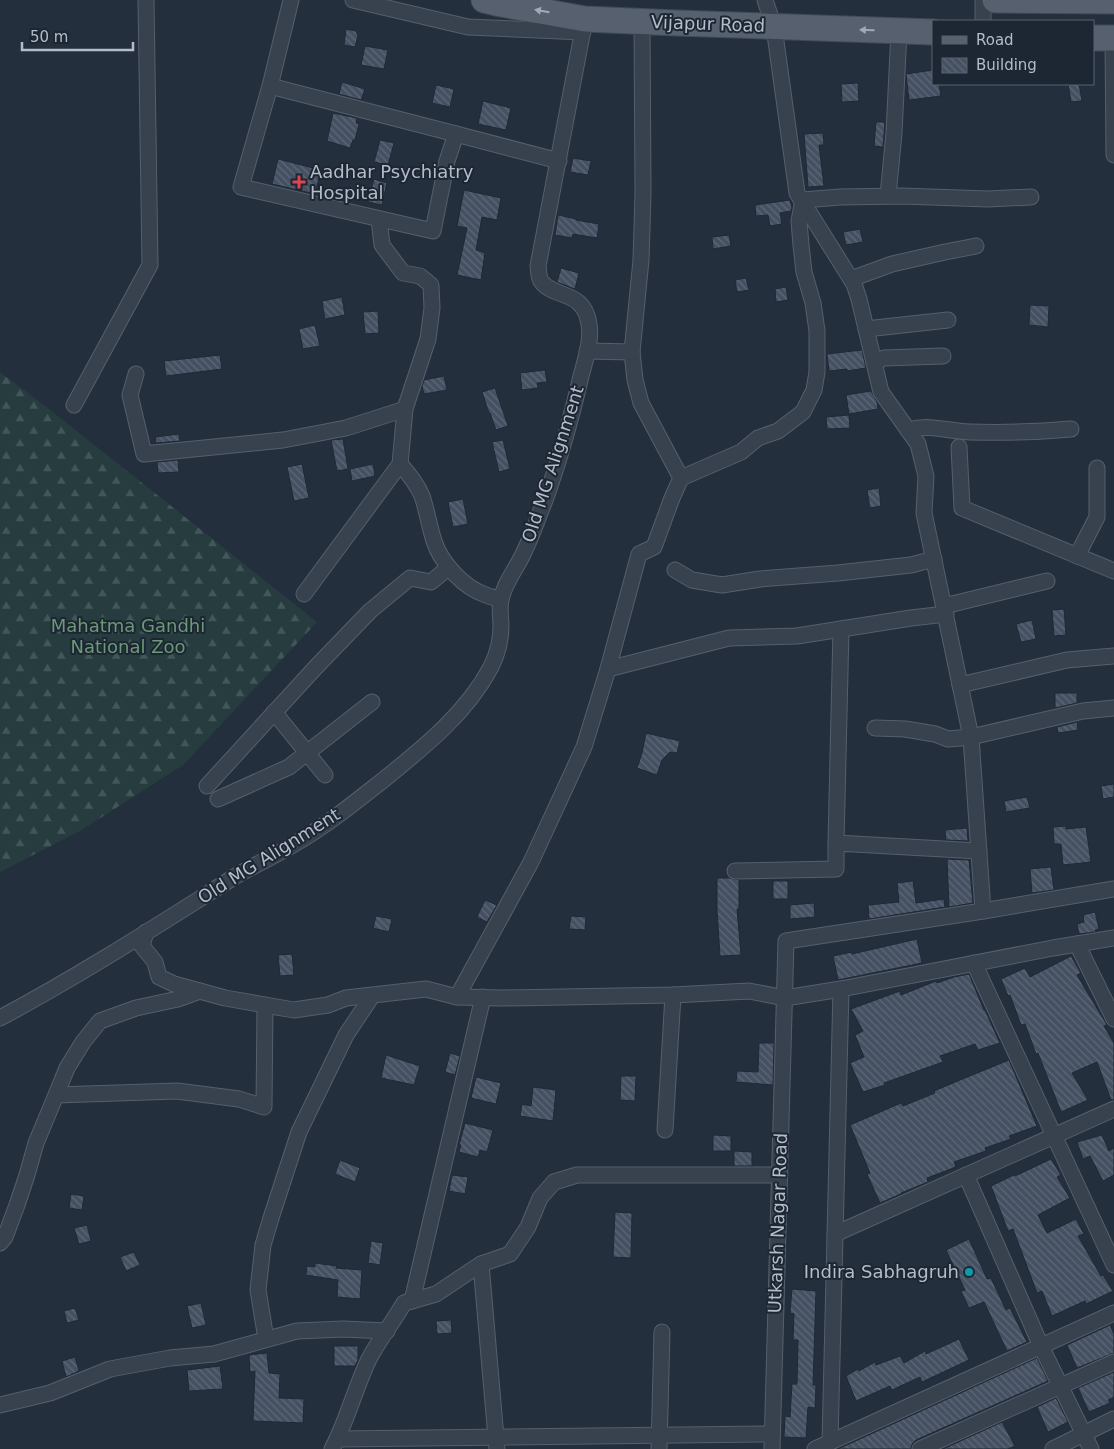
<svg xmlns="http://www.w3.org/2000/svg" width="1114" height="1449" viewBox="0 0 1114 1449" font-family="'DejaVu Sans',sans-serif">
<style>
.forest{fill:url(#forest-firs)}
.building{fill:url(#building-back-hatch);stroke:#1f2835}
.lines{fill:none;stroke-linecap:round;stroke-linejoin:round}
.minor-casing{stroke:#565f6c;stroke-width:17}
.primary-casing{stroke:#414a57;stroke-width:27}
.minor{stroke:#38414e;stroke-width:15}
.primary{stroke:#56606e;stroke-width:25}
.oneway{fill:#a1aab7}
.health-dot{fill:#e0444e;stroke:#1d2633;stroke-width:2}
.culture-dot{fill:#0f9aa8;stroke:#1d2633;stroke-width:2}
.labels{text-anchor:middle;stroke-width:4;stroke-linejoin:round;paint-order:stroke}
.street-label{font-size:18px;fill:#b4bcc9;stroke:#1d2633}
.poi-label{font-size:18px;fill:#b4bcc9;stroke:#1d2633;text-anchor:start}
.park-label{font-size:18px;fill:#6b9a76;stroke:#1d2633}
</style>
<defs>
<pattern id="forest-firs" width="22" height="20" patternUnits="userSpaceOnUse" patternTransform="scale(1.25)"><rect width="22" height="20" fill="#263c3f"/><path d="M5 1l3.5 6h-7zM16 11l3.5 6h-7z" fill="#435659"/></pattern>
<pattern id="building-back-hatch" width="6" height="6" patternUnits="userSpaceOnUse" patternTransform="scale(1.25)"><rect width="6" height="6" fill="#455162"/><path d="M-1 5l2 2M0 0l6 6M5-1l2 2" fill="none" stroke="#5d6877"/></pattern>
</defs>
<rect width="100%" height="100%" fill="#242f3e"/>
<path class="forest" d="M0,372L49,409L317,622L183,765L80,831L0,872Z"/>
<g class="building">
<path d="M346,29L356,31L358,36L355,47L344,45Z"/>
<path d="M365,46L388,50L384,69L361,65Z"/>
<path d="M933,70V84H939L941,96L909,100L906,74Z"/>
<path d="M342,82L365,89L361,100L339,94Z"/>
<path d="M858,83L859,101L842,102L841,84Z"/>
<path d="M1068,84H1079L1082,101L1071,102Z"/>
<path d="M436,85L454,89L450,107L432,103Z"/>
<path d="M483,101L511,108L506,130L478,124Z"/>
<path d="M333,113L357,118L356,123L359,124L355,140H353L350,148L327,141Z"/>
<path d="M876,122H885L883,147L874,146Z"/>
<path d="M823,133L824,145H819L824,186L808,187L804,134Z"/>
<path d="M380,140L394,143L388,165L374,162Z"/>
<path d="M573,158L591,161L588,175L570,172Z"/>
<path d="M278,159L321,170L315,194L272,184Z"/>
<path d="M374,179L387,183L382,205L368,202Z"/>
<path d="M464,190L501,198L497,220L482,217L476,250L485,253L481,280L457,275L467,228L457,226Z"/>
<path d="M790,200L792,208L791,211L780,213L782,224L770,226L768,215L756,216L755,205Z"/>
<path d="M558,215L576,219V220L599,224L597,238L573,234L572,238L555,235Z"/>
<path d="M860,229L863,242L846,245L843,232Z"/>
<path d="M729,235L731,246L713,249L712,237Z"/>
<path d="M561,268L579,273L575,289L557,282Z"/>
<path d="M746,278L749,290L737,292L735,280Z"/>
<path d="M786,287L788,300L776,302L775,289Z"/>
<path d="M342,297L345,315L325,319L322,301Z"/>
<path d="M1030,305L1049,306L1048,327L1029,325Z"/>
<path d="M378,311L379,333L365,334L363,312Z"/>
<path d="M315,325L320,346L303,349L299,329Z"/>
<path d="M862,350L866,368L847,371V369L829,371L827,354Z"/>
<path d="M220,355L222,369L166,376L164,361Z"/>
<path d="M545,370L547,382L537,383L538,388L522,390L520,373Z"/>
<path d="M444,376L447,390L424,394L422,386L424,380Z"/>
<path d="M495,388L508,426L496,430L490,413H489L482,392Z"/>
<path d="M871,391L877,402L878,409L849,414L846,395Z"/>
<path d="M849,415L850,428L827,429L826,417Z"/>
<path d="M179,434L180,441L156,443L155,437Z"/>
<path d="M343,439L348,469L337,471L331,440Z"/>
<path d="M503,440L510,469L499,472L492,442Z"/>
<path d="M178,460L179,472L158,473L157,462Z"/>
<path d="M302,464L309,498L294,501L287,467Z"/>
<path d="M373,464L375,476L352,481L350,469Z"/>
<path d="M879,488L881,506L870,508L867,490Z"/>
<path d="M463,499L468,524L453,527L448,502Z"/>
<path d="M1064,609L1066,635L1054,636L1052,610Z"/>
<path d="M1032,620L1036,639L1021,642L1016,624Z"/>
<path d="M1055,693H1077V703L1055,708Z"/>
<path d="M1077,722L1078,730L1058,733L1057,727Z"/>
<path d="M646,733L680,741L677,753L670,752L662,760L657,775L637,768L642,753Z"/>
<path d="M1114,784V797L1103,799L1101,786Z"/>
<path d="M1027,797L1030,808L1006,812L1004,801Z"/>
<path d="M1066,826V829L1086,827L1091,862L1063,865L1061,844H1054L1053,827Z"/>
<path d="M967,828L968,841L946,840L945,830Z"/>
<path d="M947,859L969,860L973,903L949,907Z"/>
<path d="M1051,867L1054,890L1032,893L1030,869Z"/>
<path d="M717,878H729L739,880V909H737L741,955L720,956L717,910Z"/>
<rect x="773" y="881" width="15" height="18"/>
<path d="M913,881L916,903L944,899L945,907L869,919L868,905L899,902L897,883Z"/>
<path d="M485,900L497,905L487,922L477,917Z"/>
<path d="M814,903L815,917L790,919V905Z"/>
<path d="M1095,912L1099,929L1095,930L1096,932L1079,934L1077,924L1084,922L1083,915Z"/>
<path d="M376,916L392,919L389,932L373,928Z"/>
<path d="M571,916L586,917L585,930L569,929Z"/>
<path d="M917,939L922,963L838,980L833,956L852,952V954Z"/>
<path d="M292,954L294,975L280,976L278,955Z"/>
<path d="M1071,956L1081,973L1077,975L1107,1025L1104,1026L1114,1043V1100H1111L1097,1062L1072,1073L1088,1100L1061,1112L1038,1053L1036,1054L1025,1024L1021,1025L1010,995L1008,996L1001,979L1025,968L1030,977Z"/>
<path d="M969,974L984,1010H985L1000,1043L978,1050L975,1044L940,1056L943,1062L884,1083L885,1085L863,1092L850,1063L864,1057L855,1035L863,1031L851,1009L900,991L901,995L936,981L937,983L954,977Z"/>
<path d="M759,1043H774L773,1085L736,1082L737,1071L758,1072Z"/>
<path d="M450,1053L460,1056L455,1075L445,1072Z"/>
<path d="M386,1055L420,1066L414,1085L381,1078Z"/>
<path d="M1009,1060L1037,1126L1009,1136L1011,1139L985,1148L986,1151L954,1162L956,1167L927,1178L928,1182L901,1193V1194L880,1203L867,1174L870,1173L850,1125L901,1103L903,1106L935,1093L934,1091L960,1080Z"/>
<path d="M621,1076H636L635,1101L620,1100Z"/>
<path d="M476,1077L501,1083L496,1104L471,1098Z"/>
<path d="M533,1087L556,1090L553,1121L520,1116L522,1104L531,1106Z"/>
<path d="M465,1123L493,1130L487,1152L480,1150L478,1157L459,1152L461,1145H459Z"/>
<path d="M713,1135L731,1136V1151H713Z"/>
<path d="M1102,1135L1109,1151L1114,1148V1175L1103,1181L1090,1156L1083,1159L1077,1142Z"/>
<path d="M734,1151L752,1152V1166H734Z"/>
<path d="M1051,1159L1061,1175L1057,1177L1070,1198L1038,1215L1047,1233L1076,1219L1084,1234L1078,1236L1101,1276L1103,1275L1113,1291L1086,1304L1085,1301L1052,1316L1042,1291L1037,1293L1013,1229L1008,1231L991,1186L1014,1175L1015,1176Z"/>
<path d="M340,1160L360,1168L355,1182L335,1174Z"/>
<path d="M452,1175L468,1177L465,1194L449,1191Z"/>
<path d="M71,1194L84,1196L82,1210L69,1208Z"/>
<path d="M615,1212L632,1213L631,1258L613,1257Z"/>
<path d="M87,1225L91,1241L79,1244L74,1228Z"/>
<path d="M969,1239L987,1279L991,1278L1006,1310L1010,1308L1027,1342L1007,1351L984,1302L969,1308L961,1291L965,1290L946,1250Z"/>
<path d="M371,1241L383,1243L380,1265L368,1263Z"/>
<path d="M134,1252L140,1265L126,1271L120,1257Z"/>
<path d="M315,1263L337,1266L336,1268L362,1270L360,1299L337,1297L338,1280L306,1275L307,1266L315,1267Z"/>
<path d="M792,1289L816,1291L813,1385H816L815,1408L808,1407L806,1438L784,1437L785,1416L790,1417L792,1384H797L798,1340H793L794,1314L790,1313Z"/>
<path d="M201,1303L206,1325L192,1328L187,1306Z"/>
<path d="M75,1308L79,1320L67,1323L64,1311Z"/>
<path d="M451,1320L452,1333L437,1334L436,1321Z"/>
<path d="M1110,1325L1114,1334V1353L1077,1368L1067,1345Z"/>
<path d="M959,1339L969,1360L922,1382L920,1377L892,1390L890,1386L856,1401L846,1376L858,1369L859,1371L875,1362L876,1365L900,1356L904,1363L925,1351L926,1354Z"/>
<path d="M334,1346H358V1360L355,1366H334Z"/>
<path d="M267,1353L269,1373L280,1374L279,1398L304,1399L303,1423L253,1421L255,1371L250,1372L249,1355Z"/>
<path d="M75,1357L79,1371L66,1377L62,1361Z"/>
<path d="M1037,1358L1048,1381L916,1440L912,1444L911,1449H838Z"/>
<path d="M220,1366L223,1389L189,1391L187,1370Z"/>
<path d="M1114,1372V1397L1108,1400L1110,1403L1089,1412L1078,1388Z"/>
<path d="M1056,1398L1068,1422L1048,1432L1037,1407Z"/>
<path d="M1002,1422L1015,1446L1008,1449H943Z"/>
</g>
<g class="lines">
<defs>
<g id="minor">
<path d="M291,0L270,86L241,187L433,231L447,161L456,134L559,161"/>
<path d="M353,0L468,27L583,32"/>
<path d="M765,0L774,27L797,193L854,284L859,299L881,392L918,444L926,476L924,513L971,737L983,911"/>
<path d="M983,21V0"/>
<path d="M642,22L643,193L641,260L632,352L635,380L641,403L681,478"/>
<path d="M1113,38L1114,155"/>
<path d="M270,86L456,134"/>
<path d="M888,196L894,133L899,31"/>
<path d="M851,279L892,264L945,252L976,246"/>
<path d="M866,329L948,320"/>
<path d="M587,351L632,352"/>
<path d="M874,362L884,358L943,356"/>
<path d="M136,374L130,395L144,454L283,440L346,428L405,409"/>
<path d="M74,405L150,265L146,0"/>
<path d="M908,430C931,424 946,431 969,432C1003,433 1037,432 1071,429"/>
<path d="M959,447L962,508L1114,571"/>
<path d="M400,464C409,474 417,484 422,496C427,510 429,526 434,541C441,563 464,588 486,595C490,597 496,598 501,599"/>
<path d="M1077,556L1097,517V468"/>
<path d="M675,570L692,580L722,585L760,579L838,573L911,565L934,559"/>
<path d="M304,594L400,464L405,409L428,339L432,308L431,285L420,276L403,273L382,245L379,219"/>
<path d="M944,606L1047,581"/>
<path d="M608,669L729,638L797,636L911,618L946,614"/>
<path d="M960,685L1067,660L1114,656"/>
<path d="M274,712L325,775"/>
<path d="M875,728L905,729L935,734L948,739L971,737L1083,711L1114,708"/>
<path d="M207,786L316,667L370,611L410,578L431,582L448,568"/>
<path d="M218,799L289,767L372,702"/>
<path d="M836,843L841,629"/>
<path d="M735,871L836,869V843L979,851"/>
<path d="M146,932L142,946L155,962L159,977L174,984L225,998L294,1010L328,1005L346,998L426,989L457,997L531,862L584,747L608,669L639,554L654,547L672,498L681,478L741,452L758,438L778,431L803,412L814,390L817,372V331L813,303L804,272L801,245L799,221L803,200L840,197L902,196L988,199L1031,197"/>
<path d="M1077,944L1114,1019"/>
<path d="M974,963L1114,1265"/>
<path d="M457,997L501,998L673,995L749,991L785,998L841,989L1053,948L1114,938"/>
<path d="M0,1018C79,976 155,927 231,879C252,866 275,856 296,843C327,825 354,803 382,781C423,748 466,714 491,667C497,655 501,640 501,626C501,617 499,608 501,600C504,583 517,568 524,552C532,536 537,520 544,503C559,462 571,419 581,376C585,361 592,340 589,324C584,289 553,299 541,281C538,276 539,271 538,266L585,19"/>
<path d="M56,1095L177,1091L239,1099L264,1107L265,1005"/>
<path d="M665,1130L673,995"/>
<path d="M966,1175L1041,1346L1091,1449"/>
<path d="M835,1234L1114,1109"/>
<path d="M0,1243L5,1237L17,1205L27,1175L36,1143L56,1095L67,1068L83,1042L100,1021L136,1008L178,999L200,991"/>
<path d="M481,1264L497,1449"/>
<path d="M412,1301L483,997"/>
<path d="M266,1339L258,1290L263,1245L271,1218L299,1132L346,1035L372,996"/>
<path d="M0,1405L50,1393L110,1369L170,1358L214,1354L297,1331L343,1329L387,1331"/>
<path d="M337,1439L772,1434"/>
<path d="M830,1442L841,989"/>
<path d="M332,1449C347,1421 355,1388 369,1359C379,1340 393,1322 404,1303L436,1294L481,1264L510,1254L528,1227L540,1198L554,1182L577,1175H780"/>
<path d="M659,1449L662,1332"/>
<path d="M772,1449L786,941L983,911L1114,889"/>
<path d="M815,1449L1114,1313"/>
<path d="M920,1449L1114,1362"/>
<path d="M1053,1449L1114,1419"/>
</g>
<g id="primary">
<path d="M484,0L501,4L585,19L677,23L933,32"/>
<path d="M995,0L1114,1"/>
<path d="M1093,38H1114"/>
</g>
</defs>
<use href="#minor" class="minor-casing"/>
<use href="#primary" class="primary-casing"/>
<use href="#minor" class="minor"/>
<use href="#primary" class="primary"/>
</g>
<defs><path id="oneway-solid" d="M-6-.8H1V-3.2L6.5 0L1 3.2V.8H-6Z" transform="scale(1.25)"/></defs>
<g class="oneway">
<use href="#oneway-solid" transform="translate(542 11) rotate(-170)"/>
<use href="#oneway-solid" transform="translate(867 30) rotate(-178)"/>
</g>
<path class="health-dot" d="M296.5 174.5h5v5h5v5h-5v5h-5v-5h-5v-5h5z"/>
<circle class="culture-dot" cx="969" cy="1272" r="5"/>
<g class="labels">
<g class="street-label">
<text transform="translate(708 24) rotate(2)" y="6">Vijapur Road</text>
<text transform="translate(553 464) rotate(-72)" y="6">Old MG Alignment</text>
<text transform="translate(269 856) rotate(-32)" y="6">Old MG Alignment</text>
<text transform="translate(778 1223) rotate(-88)" y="6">Utkarsh Nagar Road</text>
</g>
<g class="poi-label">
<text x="310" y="178">Aadhar Psychiatry<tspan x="310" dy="21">Hospital</tspan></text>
<text x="959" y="1278" text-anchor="end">Indira Sabhagruh</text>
</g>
<g class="park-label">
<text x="128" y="632">Mahatma Gandhi<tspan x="128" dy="21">National Zoo</tspan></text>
</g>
</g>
<rect x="932" y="20" width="162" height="65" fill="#1d2633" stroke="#59626f"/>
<rect x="942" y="36" width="25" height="8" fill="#56606e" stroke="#59626f"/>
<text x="976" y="45" font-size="15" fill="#b4bcc9">Road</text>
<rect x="942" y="58" width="25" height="15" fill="url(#building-back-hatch)" stroke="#59626f"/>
<text x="976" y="70" font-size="15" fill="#b4bcc9">Building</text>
<path d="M22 42v8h111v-8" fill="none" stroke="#b4bcc9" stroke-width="2.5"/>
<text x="30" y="42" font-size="15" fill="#b4bcc9" stroke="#1d2633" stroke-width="4" paint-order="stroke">50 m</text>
</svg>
